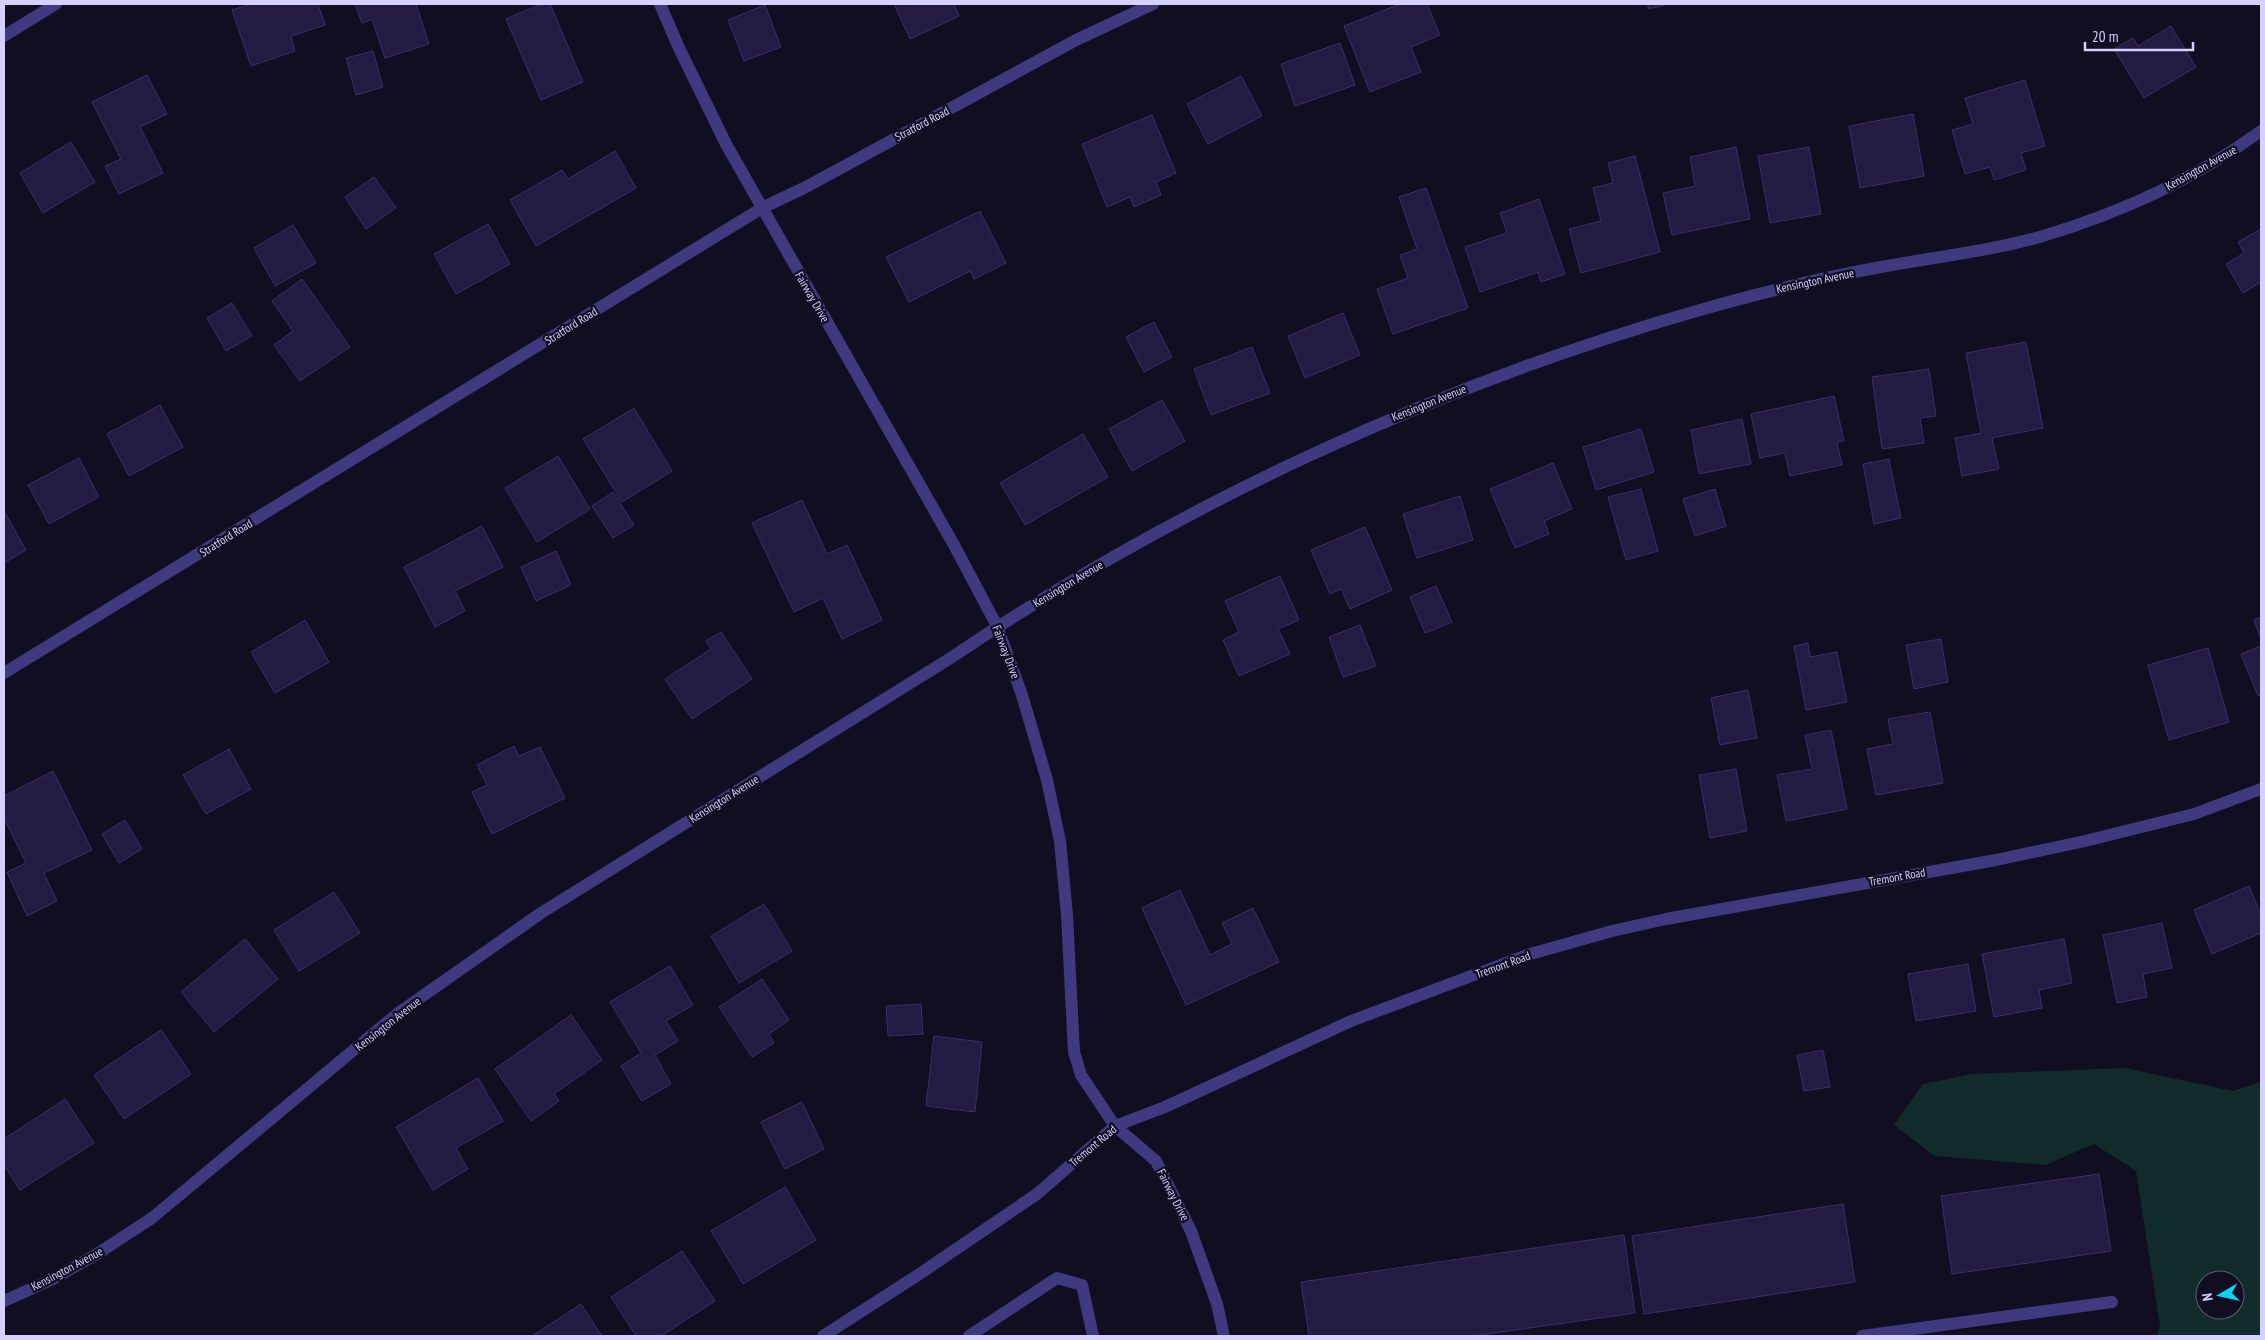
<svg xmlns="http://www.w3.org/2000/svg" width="2265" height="1340" viewBox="0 0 2265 1340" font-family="'PT Sans Narrow',sans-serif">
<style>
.green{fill:#112b2b;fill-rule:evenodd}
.building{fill:#241b42;stroke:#3c2d6d}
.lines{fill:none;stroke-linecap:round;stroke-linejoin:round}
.lane{stroke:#3f3a7f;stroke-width:12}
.street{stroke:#3f3a7f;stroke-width:12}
.labels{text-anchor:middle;stroke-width:4.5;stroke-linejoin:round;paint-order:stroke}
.street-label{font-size:12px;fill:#d6d0fe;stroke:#120e21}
</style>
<rect width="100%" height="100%" fill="#120e21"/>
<path class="green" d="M2125,1068L2233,1091L2261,1082V1336H2157L2160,1326L2136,1171L2094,1144L2045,1165L1935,1156L1894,1125L1923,1084L1972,1074ZM2205,1280H2235V1310H2205Z"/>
<g class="building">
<path d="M251,4H318L325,25L291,36L295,51L251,66L232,10Z"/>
<path d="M355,4H416L429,44L385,58L372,19L362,23Z"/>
<path d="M541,4H550L583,82L541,100L506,19Z"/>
<path d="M894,4H954L959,16L910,39Z"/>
<path d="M1400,4H1427L1440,35L1411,47L1421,72L1370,92L1344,26Z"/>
<path d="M1647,4H1668L1649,9Z"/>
<path d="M765,5L781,47L744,61L728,20Z"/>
<path d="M2171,26L2196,67L2144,98L2114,49L2133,38L2138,46Z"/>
<path d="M1340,43L1355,85L1295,106L1281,64Z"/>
<path d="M373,51L383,87L356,95L346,58Z"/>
<path d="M147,75L167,114L140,127L163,173L119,194L105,166L121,159L92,102Z"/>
<path d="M1241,76L1262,116L1208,144L1187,104Z"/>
<path d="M2025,80L2045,146L2021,153L2026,170L1994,180L1990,167L1965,174L1952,130L1973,124L1965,98Z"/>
<path d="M1913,114L1924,176L1860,188L1849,126Z"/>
<path d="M1152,115L1176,173L1156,182L1161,195L1134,207L1130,197L1107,207L1082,144Z"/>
<path d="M71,142L95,182L43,213L20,173Z"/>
<path d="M1736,147L1750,219L1672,235L1663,193L1695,186L1690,157Z"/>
<path d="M1809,147L1821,214L1770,223L1758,156Z"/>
<path d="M615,151L636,188L536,246L510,200L562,170L568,179Z"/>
<path d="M1635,156L1660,252L1581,273L1569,229L1601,221L1593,188L1613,183L1608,163Z"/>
<path d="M374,177L396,208L366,229L345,197Z"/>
<path d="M1426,188L1468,308L1393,334L1377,289L1408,278L1400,255L1417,249L1399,197Z"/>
<path d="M1539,199L1565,274L1541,282L1538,272L1480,292L1465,247L1507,233L1500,213Z"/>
<path d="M980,211L1006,263L974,279L970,271L909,302L886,257Z"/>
<path d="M488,224L510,264L456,294L434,254Z"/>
<path d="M293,225L316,263L275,286L254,248Z"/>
<path d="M2261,229V282L2243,293L2226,264L2244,253L2238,242Z"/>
<path d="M302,279L350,347L300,381L274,345L293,331L272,301Z"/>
<path d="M232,303L252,336L226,351L207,318Z"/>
<path d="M1343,313L1360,355L1305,378L1288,336Z"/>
<path d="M1154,322L1172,357L1144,372L1126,337Z"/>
<path d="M2026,342L2043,428L1992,438L1999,469L1962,476L1955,438L1981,433L1966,353Z"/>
<path d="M1252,347L1270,393L1211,415L1194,369Z"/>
<path d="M1929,369L1936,416L1920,418L1924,443L1882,449L1872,377Z"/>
<path d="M1834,396L1844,441L1837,442L1842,465L1790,476L1785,453L1760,458L1751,414Z"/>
<path d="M1162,400L1185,441L1132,471L1109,429Z"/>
<path d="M160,405L183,447L129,476L107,434Z"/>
<path d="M634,408L672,471L622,502L583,439Z"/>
<path d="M1742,419L1751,464L1699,474L1691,430Z"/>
<path d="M1641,429L1654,472L1596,490L1583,447Z"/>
<path d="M1083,434L1108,477L1025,525L1000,483Z"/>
<path d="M558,456L590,509L537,542L505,488Z"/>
<path d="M79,458L99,497L49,524L28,485Z"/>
<path d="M1889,459L1901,518L1874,524L1863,464Z"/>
<path d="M1553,463L1572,509L1544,521L1549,534L1515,548L1490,489Z"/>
<path d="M1641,489L1658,551L1626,560L1608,497Z"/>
<path d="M1715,489L1726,526L1695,536L1683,499Z"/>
<path d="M613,492L634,525L613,538L592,506Z"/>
<path d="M1460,496L1473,540L1417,558L1403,514Z"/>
<path d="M802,500L827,554L847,545L882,620L842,639L823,598L794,612L752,523Z"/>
<path d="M4,511L26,550L4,563Z"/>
<path d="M482,526L503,567L455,591L465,611L435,627L404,567Z"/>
<path d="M1365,527L1392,590L1350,609L1341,589L1330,594L1311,550Z"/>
<path d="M556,551L571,585L536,601L521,567Z"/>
<path d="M1280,576L1299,620L1278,629L1290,654L1239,676L1223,640L1239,632L1225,601Z"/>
<path d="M1436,586L1452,622L1425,633L1410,597Z"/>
<path d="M2261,617V639L2254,620Z"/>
<path d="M305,620L329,662L275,693L251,652Z"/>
<path d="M1360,625L1376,666L1343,677L1329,637Z"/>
<path d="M721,632L752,679L692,719L665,679L711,649L706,641Z"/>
<path d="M1941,639L1948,682L1914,689L1906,645Z"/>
<path d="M1808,643L1810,657L1837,652L1847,702L1806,710L1794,646Z"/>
<path d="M2261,646V695L2258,696L2241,654Z"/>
<path d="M2208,648L2229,722L2169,740L2148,665Z"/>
<path d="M1748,690L1757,738L1720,745L1711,698Z"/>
<path d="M1930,712L1943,783L1876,795L1867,749L1893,744L1888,719Z"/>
<path d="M1831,730L1847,809L1786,821L1777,775L1812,769L1805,735Z"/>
<path d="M514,746L519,756L540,747L565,798L492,834L472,792L487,785L477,765Z"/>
<path d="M229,749L251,789L206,814L183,775Z"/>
<path d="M1736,769L1747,831L1710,838L1699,775Z"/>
<path d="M53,771L92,850L44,873L57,901L27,916L7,872L26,863L4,818V796Z"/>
<path d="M125,820L142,849L119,863L102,834Z"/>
<path d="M2249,886L2261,915V933L2212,954L2194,910Z"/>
<path d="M1180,890L1210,955L1232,944L1222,923L1253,908L1279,962L1186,1005L1142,908Z"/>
<path d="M334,892L360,933L299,971L274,930Z"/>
<path d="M764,904L792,951L739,983L711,936Z"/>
<path d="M2162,923L2172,968L2143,974L2147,997L2117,1003L2103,935Z"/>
<path d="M245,939L278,979L214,1032L181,992Z"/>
<path d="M2064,939L2072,983L2039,990L2042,1008L1994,1017L1982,954Z"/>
<path d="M1968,964L1976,1011L1916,1021L1908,974Z"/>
<path d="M670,966L693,1005L666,1021L678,1041L655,1055L671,1084L642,1101L621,1066L641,1053L610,1002Z"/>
<path d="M762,979L789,1020L769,1034L774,1043L752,1057L719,1007Z"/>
<path d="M921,1004L923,1034L888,1036L886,1006Z"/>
<path d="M571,1015L602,1060L554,1094L559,1101L531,1121L495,1069Z"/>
<path d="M161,1030L191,1074L124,1119L94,1075Z"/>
<path d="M934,1036L982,1042L975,1112L926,1106Z"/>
<path d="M1823,1050L1830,1087L1804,1091L1797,1055Z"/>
<path d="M478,1078L503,1121L456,1148L468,1169L433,1190L396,1127Z"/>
<path d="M65,1099L94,1143L20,1190L4,1165V1139Z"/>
<path d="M802,1102L824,1149L785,1169L761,1122Z"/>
<path d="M2099,1174L2111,1251L1952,1274L1941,1196Z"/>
<path d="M785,1187L816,1240L743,1284L711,1231Z"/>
<path d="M1843,1204L1855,1282L1644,1314L1632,1236Z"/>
<path d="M1624,1235L1635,1313L1473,1336H1309L1301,1282Z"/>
<path d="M682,1251L715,1301L661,1336H636L611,1297Z"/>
<path d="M581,1304L602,1336H532Z"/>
</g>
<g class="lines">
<g class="lane">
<path d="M969,1336L1057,1278L1082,1285L1093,1336"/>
<path d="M1862,1336L2112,1302"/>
</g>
<g class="street">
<path d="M660,4L679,48L726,144L954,545L997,626L1022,695L1047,780L1060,841L1067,915L1074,1052L1081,1075L1115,1126L1156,1161L1191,1231L1217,1304L1224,1336"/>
<path d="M4,36L56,4"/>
<path d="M4,673L762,208L806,187L1076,40L1153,4"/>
<path d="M4,1301L53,1279L97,1254L152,1218L397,1014L541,913L949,659C1179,504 1434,386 1700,310C1760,293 1820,278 1881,267C1935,257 1990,251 2043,236C2120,213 2196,178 2261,131"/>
<path d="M823,1336L918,1275L1037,1194L1115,1126L1165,1107L1351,1021L1527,955L1612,931L1666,919L1996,860L2085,841L2194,814L2261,789"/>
</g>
</g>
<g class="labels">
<g class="street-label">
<text transform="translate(922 124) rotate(-28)" y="4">Stratford Road</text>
<text transform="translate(2201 168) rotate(-29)" y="4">Kensington Avenue</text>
<text transform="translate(1815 281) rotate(-12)" y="4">Kensington Avenue</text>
<text transform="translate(812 297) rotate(60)" y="4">Fairway Drive</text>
<text transform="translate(571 326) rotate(-32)" y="4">Stratford Road</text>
<text transform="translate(1429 403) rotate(-22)" y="4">Kensington Avenue</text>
<text transform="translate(226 538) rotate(-32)" y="4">Stratford Road</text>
<text transform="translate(1068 584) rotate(-31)" y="4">Kensington Avenue</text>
<text transform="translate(1006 652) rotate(69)" y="4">Fairway Drive</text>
<text transform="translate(724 799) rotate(-32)" y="4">Kensington Avenue</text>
<text transform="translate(1897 877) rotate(-10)" y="4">Tremont Road</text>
<text transform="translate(1503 965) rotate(-20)" y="4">Tremont Road</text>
<text transform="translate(388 1024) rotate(-38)" y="4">Kensington Avenue</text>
<text transform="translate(1093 1146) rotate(-40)" y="4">Tremont Road</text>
<text transform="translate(1173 1195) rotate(63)" y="4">Fairway Drive</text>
<text transform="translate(67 1269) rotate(-28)" y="4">Kensington Avenue</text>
</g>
</g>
<rect width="2265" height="1340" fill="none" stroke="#d6d0fe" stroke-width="10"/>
<g transform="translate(2220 1295) rotate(261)"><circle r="24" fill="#120e21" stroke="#605c79"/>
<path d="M0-4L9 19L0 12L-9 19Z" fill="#07d4f3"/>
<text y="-8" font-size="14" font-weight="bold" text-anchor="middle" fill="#d6d0fe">N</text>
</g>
<path d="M2085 42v8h108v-8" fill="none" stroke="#d6d0fe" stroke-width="2.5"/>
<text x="2092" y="42" font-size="15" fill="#d6d0fe" stroke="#120e21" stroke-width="4" paint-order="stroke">20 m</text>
</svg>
